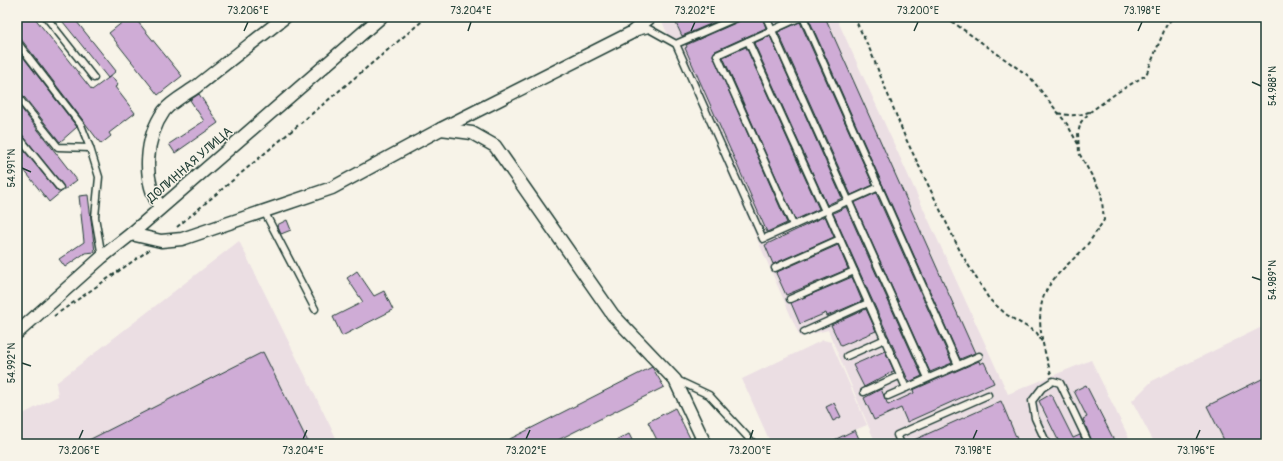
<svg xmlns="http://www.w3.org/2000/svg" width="1283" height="461" viewBox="0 0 1283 461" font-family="Pangolin,sans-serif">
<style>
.built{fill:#ebdee3}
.building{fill:#cfacd6;stroke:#1f3d34}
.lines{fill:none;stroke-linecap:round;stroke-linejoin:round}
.lane-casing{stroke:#1f3d34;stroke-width:9}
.street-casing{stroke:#1f3d34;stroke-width:15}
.path{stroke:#1f3d34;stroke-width:2;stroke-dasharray:4 3;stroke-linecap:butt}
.lane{stroke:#f7f3e8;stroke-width:6}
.street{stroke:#f7f3e8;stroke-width:12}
.ticks{fill:none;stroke:#1f3d34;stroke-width:1.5}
.labels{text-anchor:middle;stroke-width:3;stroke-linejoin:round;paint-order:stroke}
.street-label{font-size:13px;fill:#1f3d34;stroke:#f7f3e8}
.neatline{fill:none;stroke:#1f3d34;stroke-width:1.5}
.ticks-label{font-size:10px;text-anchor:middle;fill:#1f3d34}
</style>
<rect width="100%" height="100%" fill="#f7f3e8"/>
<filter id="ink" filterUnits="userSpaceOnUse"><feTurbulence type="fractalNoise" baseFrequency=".025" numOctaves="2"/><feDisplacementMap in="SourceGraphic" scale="8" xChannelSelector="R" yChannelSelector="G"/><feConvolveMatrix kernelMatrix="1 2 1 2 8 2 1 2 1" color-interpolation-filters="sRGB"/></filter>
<g filter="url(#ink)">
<g class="built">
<path d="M660,17H836L1008,394L1091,360L1132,444H876L828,330L800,337Z"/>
<path d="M239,241L339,444H17V417L58,396L56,383Z"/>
<path d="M1266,325V444H1155L1132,401L1152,381Z"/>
<path d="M823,340L831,342L867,425L855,430L860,441L854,444H771L742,379Z"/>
</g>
<g class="building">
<path d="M17,17H34L92,90L111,76L118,85L115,87L135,113L109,133L111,136L101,144L21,39L17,38Z"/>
<path d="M59,17H73L116,71L108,78Z"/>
<path d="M129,17H134L182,76L158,95L109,33Z"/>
<path d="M673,17H727L682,36Z"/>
<path d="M742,17H762L766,28L715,51L713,55L787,223L767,232L685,48L687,47L686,45L740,21Z"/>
<path d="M808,17H825L975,353L960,359Z"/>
<path d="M800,22L873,185L851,195L778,32Z"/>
<path d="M770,36L842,198L827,205L754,43Z"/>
<path d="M746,47L819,209L795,220L723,57Z"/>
<path d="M17,49L77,127L60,142L21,93L17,92Z"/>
<path d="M199,94L218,123L175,153L169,144L204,121L190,100Z"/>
<path d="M17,103L77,180L64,190L63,185L20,132L17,131Z"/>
<path d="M17,142L57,191L61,192L49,202L17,161Z"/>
<path d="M876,193L952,363L930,372L854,203Z"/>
<path d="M88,195L95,252L85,253L65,267L59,259L84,242L79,196Z"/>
<path d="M846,207L922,376L909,382L833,213Z"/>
<path d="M825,216L834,237L773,264L765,245Z"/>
<path d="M287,220L291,230L281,234L277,225Z"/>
<path d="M838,245L848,269L786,295L776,273L777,272Z"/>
<path d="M357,271L374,296L384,291L393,310L342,336L333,317L363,302L347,278Z"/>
<path d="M852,277L862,301L827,316L826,313L800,324L791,303Z"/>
<path d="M866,309L876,331L841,346L831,325Z"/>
<path d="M885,351L894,371L864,387L853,365Z"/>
<path d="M263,352L309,444H81Z"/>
<path d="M979,361L980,364L984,362L994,383L907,422L901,408L874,420L864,398L881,389L888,405L914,393L913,390Z"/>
<path d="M652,367L664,387L550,444H500Z"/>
<path d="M1266,377V444H1226L1207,406Z"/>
<path d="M1086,385L1116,444H1093L1083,419L1087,417L1074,391Z"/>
<path d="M1051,394L1073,438L1080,435L1084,444H1060L1039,401Z"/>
<path d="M1001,401L1019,444H905Z"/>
<path d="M834,403L841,417L833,421L826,407Z"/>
<path d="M675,408L693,444H659L648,422Z"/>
<path d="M855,430L860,441L854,444H826Z"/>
<path d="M629,434L634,444H610Z"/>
</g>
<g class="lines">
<defs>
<g id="lane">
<path d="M46,17L94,78"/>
<path d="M766,17L928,378"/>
<path d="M803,17L958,365"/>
<path d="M637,32L649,29L676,44L763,239L879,187"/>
<path d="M748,41L825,211"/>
<path d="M17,42L81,125L90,148L99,177L95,217L102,257"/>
<path d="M676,44L738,17"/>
<path d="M17,96L58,147L90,148"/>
<path d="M17,135L60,188"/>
<path d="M827,210L906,388"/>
<path d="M264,211L315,309"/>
<path d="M793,225L717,55L801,17"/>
<path d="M775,268L840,239"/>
<path d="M790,299L854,271"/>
<path d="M804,332L868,303"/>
<path d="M847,356L885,339"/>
<path d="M677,380L709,395L754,444"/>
<path d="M864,392L901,375"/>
<path d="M888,396L979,356"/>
<path d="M901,444L897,435L988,395"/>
<path d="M1047,444L1035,418L1032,401L1042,388L1053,381L1060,383L1089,444"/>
</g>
<g id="street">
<path d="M441,129L472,133L495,146L613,315L675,380L705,444"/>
<path d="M160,207C142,180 145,138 164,111C171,102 186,94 196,87C226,63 256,40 285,17"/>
<path d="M131,234L161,241L182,239L332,188L441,129L631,33L649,18"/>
<path d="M17,333L102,257L131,234L381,17"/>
</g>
</defs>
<use href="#lane" class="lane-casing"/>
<use href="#street" class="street-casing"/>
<g class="path">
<path d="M854,17L870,50L905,137L961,253L989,299L1007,315L1037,333L1042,342"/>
<path d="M938,17L954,23L1030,77L1067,124L1078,144"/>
<path d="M1058,113C1069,116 1078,116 1089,112"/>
<path d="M177,227L427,17"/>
<path d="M54,316L149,250"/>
<path d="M1051,374C1044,349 1034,319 1045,293C1053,275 1074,260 1087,245C1093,237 1099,228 1104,220L1101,192L1079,153L1078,133L1081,122L1090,112L1118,92L1146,75L1166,26L1173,17"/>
</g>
<use href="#lane" class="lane"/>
<use href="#street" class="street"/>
</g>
</g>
<path class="ticks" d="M244,31L248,22M468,31L471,22M691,31L695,22M914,31L918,22M1138,31L1142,22M1252,82L1261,86M22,168L31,172M1252,277L1261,280M22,363L31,366M79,439L83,430M303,439L307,430M526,439L530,430M750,439L753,430M973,439L977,430M1196,439L1200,430"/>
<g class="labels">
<g class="street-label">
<text transform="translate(189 164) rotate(-41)" y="5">ДОЛИННАЯ УЛИЦА</text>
</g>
</g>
<rect width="1283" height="461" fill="none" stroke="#f7f3e8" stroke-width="44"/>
<rect x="22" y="22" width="1239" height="417" class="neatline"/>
<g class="ticks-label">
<text x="248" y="14">73.206°E</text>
<text x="471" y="14">73.204°E</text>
<text x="695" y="14">73.202°E</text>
<text x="918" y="14">73.200°E</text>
<text x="1142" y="14">73.198°E</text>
<text transform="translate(1272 86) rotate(-90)" y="4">54.988°N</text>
<text transform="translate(11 168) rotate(-90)" y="4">54.991°N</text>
<text transform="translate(1272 280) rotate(-90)" y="4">54.989°N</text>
<text transform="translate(11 363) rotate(-90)" y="4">54.992°N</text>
<text x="79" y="454">73.206°E</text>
<text x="303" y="454">73.204°E</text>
<text x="526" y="454">73.202°E</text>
<text x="750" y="454">73.200°E</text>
<text x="973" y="454">73.198°E</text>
<text x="1196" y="454">73.196°E</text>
</g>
</svg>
